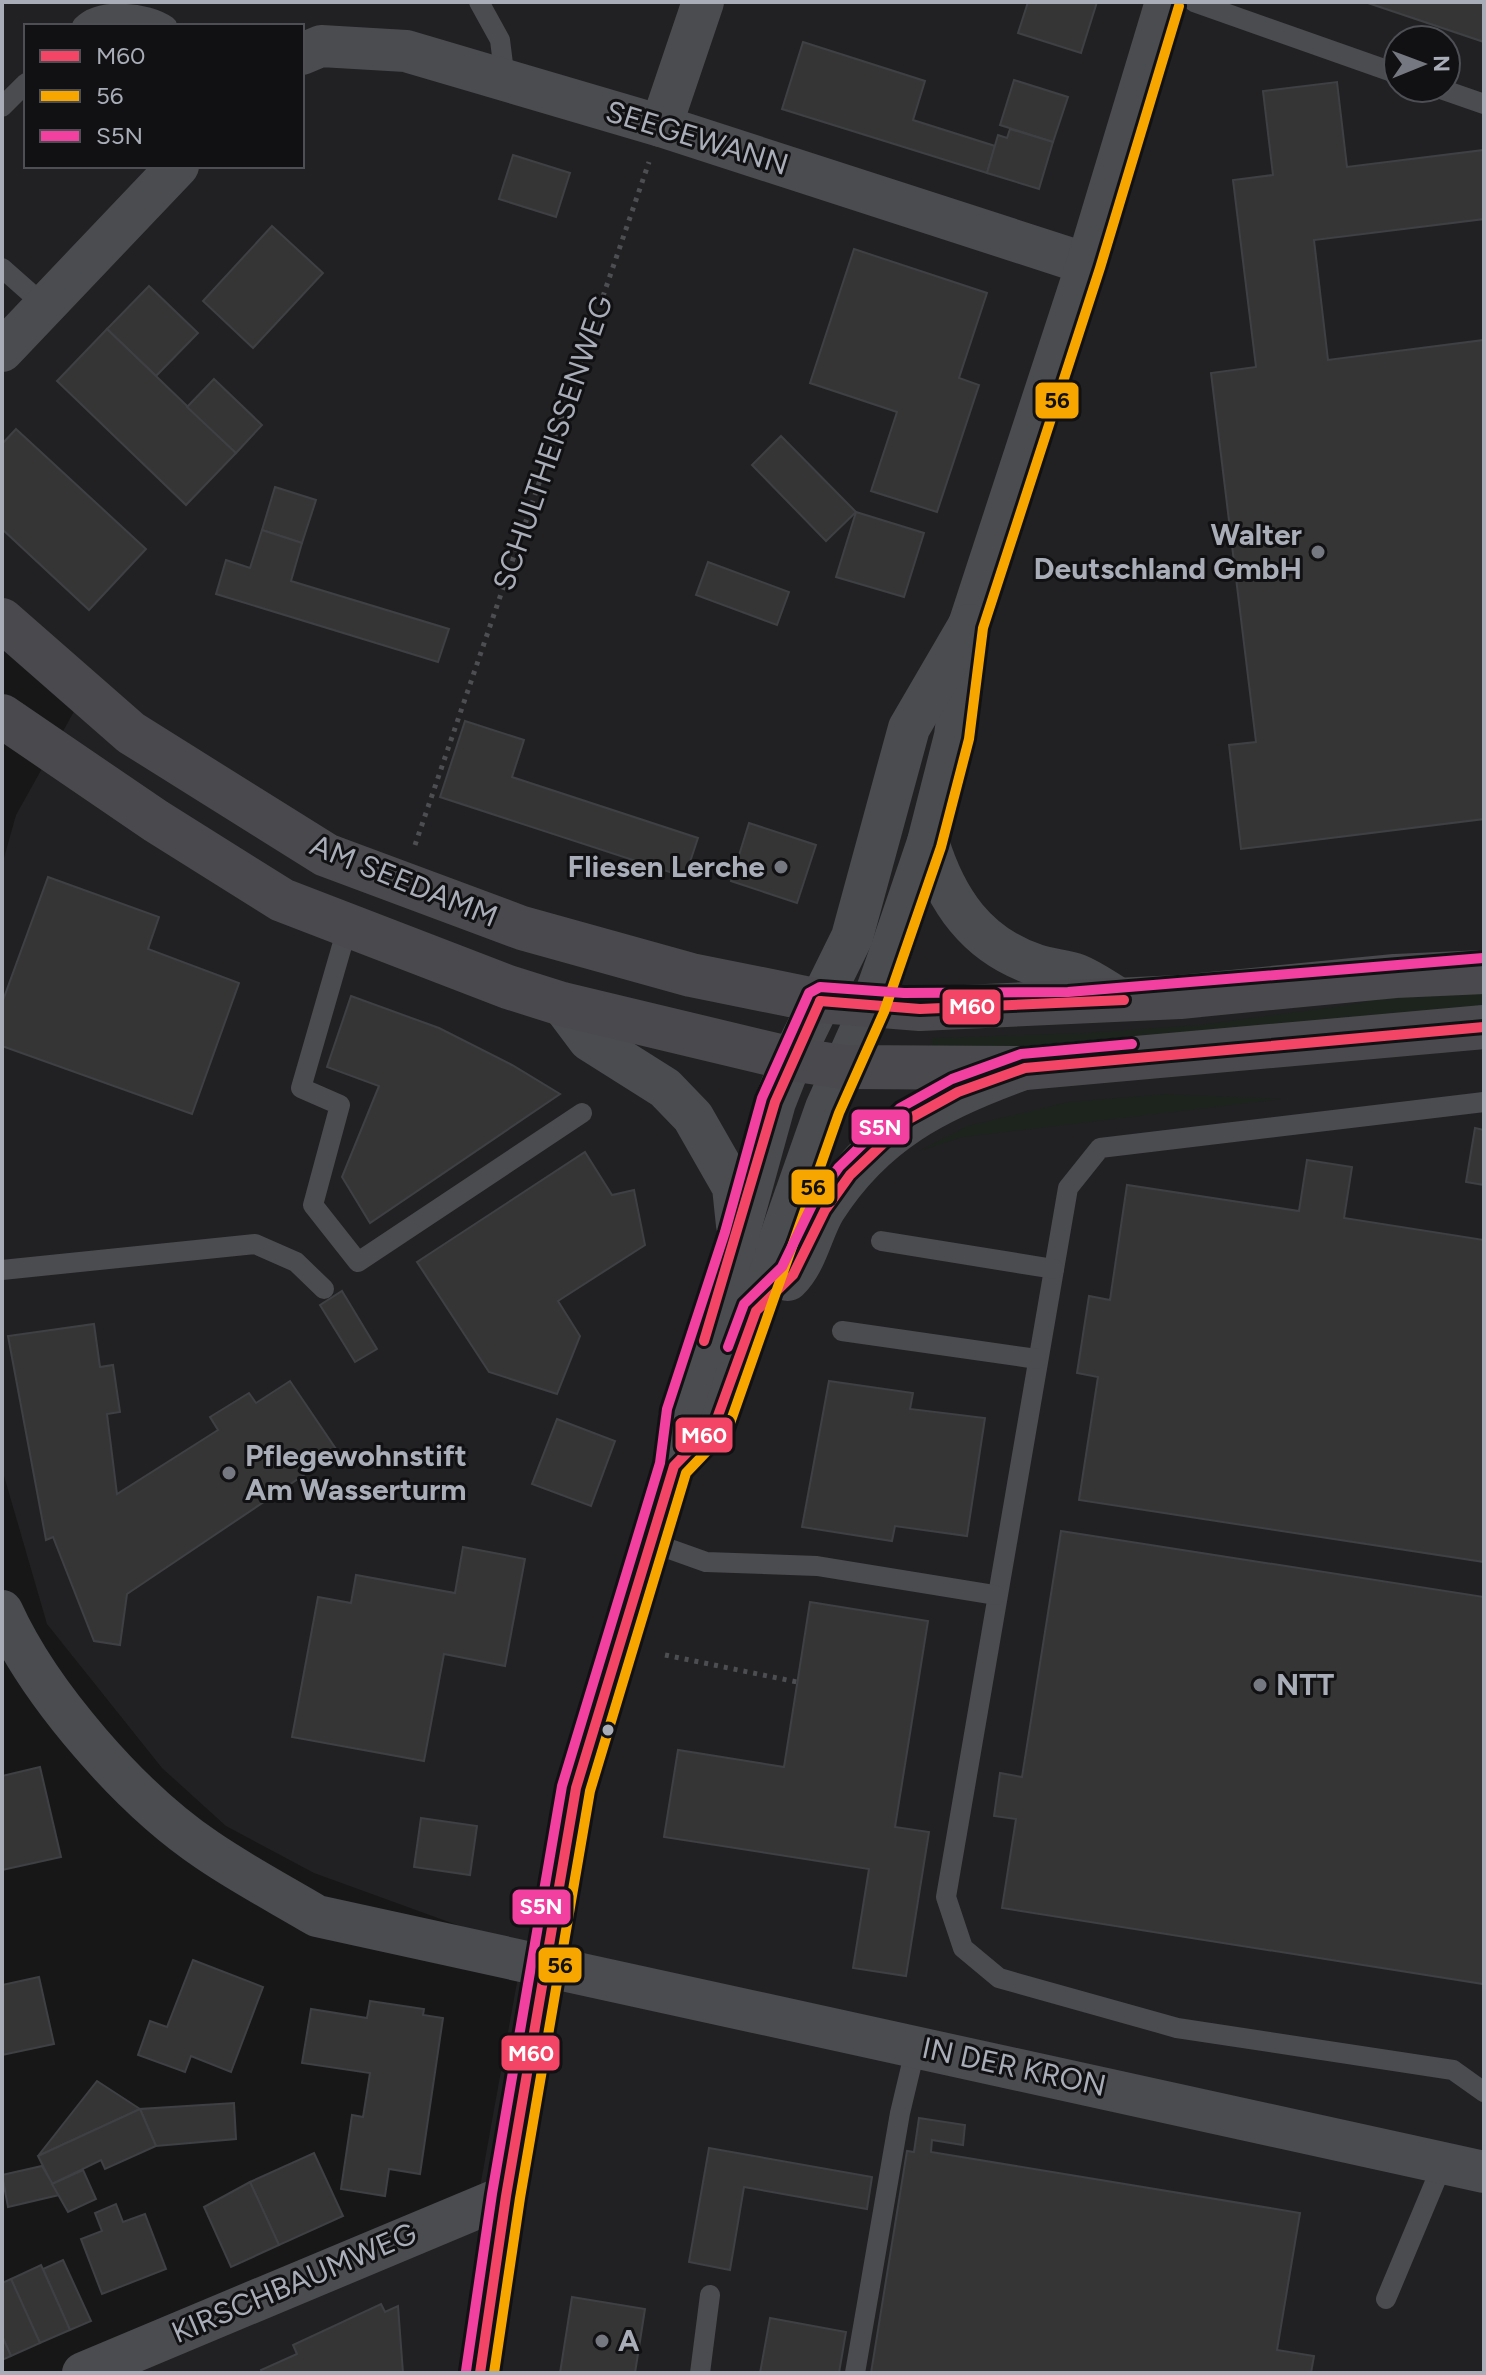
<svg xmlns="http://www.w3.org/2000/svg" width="1486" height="2375" viewBox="0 0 1486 2375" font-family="Figtree,sans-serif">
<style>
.built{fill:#212123;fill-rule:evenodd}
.green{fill:#1d241e}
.building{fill:#353536;stroke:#3f4043;stroke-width:2}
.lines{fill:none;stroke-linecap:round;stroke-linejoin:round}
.path{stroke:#4d4e52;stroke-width:5;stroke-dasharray:4 6;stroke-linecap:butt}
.service{stroke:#4b4c50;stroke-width:20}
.minor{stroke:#4b4c50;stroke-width:42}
.secondary{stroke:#4a4a4e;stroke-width:44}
.bus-1-casing{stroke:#111113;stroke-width:16}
.bus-2-casing{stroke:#111113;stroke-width:16}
.bus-3-casing{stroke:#111113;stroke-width:16}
.bus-1{stroke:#f34667;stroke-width:10}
.bus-2{stroke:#f7a600;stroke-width:10}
.bus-3{stroke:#f240a1;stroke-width:10}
.poi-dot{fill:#757880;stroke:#111113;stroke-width:3}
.bus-dot{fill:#a8adb8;stroke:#111113;stroke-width:3}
.labels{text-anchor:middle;stroke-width:6;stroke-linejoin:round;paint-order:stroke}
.street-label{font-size:30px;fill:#a8adb8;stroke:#111113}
.poi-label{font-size:30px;font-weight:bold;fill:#a8adb8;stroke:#111113;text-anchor:start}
.line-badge{stroke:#111113;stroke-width:3}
.badge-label{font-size:22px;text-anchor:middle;font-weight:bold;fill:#fff}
.pale-badge-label{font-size:22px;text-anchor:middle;font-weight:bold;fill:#111}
</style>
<rect width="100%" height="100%" fill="#171717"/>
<path class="built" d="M2,2H1484V2373H126L473,2226L523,1949L314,1873L226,1826L162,1768L47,1624L2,1469V865L16,815L95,674L2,596ZM26,26H302V166H26ZM1398,40H1446V88H1398Z"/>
<g class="green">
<path d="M1484,988V1007L1119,1042L930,1050L932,1038L1084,1033L1199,1025L1355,1004L1406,992Z"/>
<path d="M1165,1094L1282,1099L963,1137L919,1151L967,1126L1069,1102Z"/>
</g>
<g class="building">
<path d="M1028,2H1097L1081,53L1018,33Z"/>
<path d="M1365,2H1484V42Z"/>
<path d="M803,42L925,81L913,120L995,146L987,173L782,109Z"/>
<path d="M1014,80L1068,97L1053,142L1000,125Z"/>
<path d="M1337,82L1347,167L1484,150V219L1314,240L1328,360L1484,340V819L1241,849L1229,745L1256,742L1211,373L1256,367L1233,180L1273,175L1263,91Z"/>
<path d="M1010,129L1053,142L1039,189L987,173L998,135L1007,138Z"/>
<path d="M513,155L570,173L556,217L499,199Z"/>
<path d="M272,226L323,273L253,348L203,301Z"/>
<path d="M854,249L987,293L959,378L979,385L937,512L871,491L897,412L810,383Z"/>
<path d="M149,286L198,333L156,376L107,329Z"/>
<path d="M107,329L236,453L186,505L57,381Z"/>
<path d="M214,379L262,425L236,453L187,407Z"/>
<path d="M16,429L146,549L89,610L2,529V444Z"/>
<path d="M781,436L856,512L826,541L752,465Z"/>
<path d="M275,487L316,500L302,543L262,530Z"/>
<path d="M856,512L924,533L904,597L836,577Z"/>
<path d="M262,530L302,543L291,581L449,629L438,662L216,594L226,560L250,568Z"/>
<path d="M708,562L789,592L777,625L696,595Z"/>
<path d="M465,721L524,740L512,777L698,838L685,877L440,797Z"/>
<path d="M749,823L816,845L797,903L731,881Z"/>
<path d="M48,877L159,917L148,949L239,983L192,1114L2,1046V1003Z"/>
<path d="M351,996L439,1028L512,1065L560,1094L370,1223L342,1177L379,1086L327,1067Z"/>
<path d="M1475,1128L1484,1130V1185L1466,1182Z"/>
<path d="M585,1152L612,1195L634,1190L645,1245L558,1301L580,1336L557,1394L489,1372L417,1262Z"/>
<path d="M1307,1160L1352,1167L1344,1218L1484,1240V1562L1079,1500L1098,1377L1077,1373L1089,1296L1110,1300L1127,1185L1299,1211Z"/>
<path d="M342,1291L377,1349L355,1362L320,1305Z"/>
<path d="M94,1324L100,1367L113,1365L120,1412L107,1414L117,1494L218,1430L210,1417L249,1393L256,1403L290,1381L338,1452L127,1594L120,1645L94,1641L53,1537L46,1540L8,1336Z"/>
<path d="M829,1381L913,1393L910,1409L985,1418L967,1536L895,1526L892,1541L802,1527Z"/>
<path d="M557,1419L615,1441L591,1506L532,1484Z"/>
<path d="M1061,1531L1484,1597L1483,1984L1002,1908L1016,1819L994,1816L1000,1773L1022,1777Z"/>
<path d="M463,1547L525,1559L505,1666L444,1654L424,1761L292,1737L318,1597L351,1603L356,1575L455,1593Z"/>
<path d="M810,1602L928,1621L895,1827L929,1832L906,1976L853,1968L869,1869L664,1837L678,1750L784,1767Z"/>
<path d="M40,1767L61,1857L2,1870V1776Z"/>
<path d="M421,1818L477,1826L470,1875L414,1867Z"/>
<path d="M193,1960L263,1987L231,2072L191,2056L185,2072L138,2055L150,2021L167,2027Z"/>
<path d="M39,1977L54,2044L2,2055V1985Z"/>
<path d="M370,2001L424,2009L423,2015L443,2018L420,2174L389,2169L385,2196L341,2189L352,2115L363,2117L370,2073L302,2063L311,2009L367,2018Z"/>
<path d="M97,2081L140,2109L38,2156Z"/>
<path d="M234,2103L236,2139L156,2146L140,2109Z"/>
<path d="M140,2109L156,2146L105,2169L101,2160L52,2184L38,2156Z"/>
<path d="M919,2118L965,2125L963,2145L932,2140L931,2152L1300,2213L1277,2350L1314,2356L1311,2373H871L907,2151L914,2152Z"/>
<path d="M709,2148L872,2177L867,2209L744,2187L730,2270L689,2262Z"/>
<path d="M314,2153L343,2216L279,2245L250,2182Z"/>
<path d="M42,2166L59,2195L8,2207L2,2175Z"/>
<path d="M83,2170L96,2199L68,2212L52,2184Z"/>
<path d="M250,2182L279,2245L231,2267L204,2207Z"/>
<path d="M116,2204L123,2222L145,2214L166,2269L102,2294L81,2239L102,2231L95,2213Z"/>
<path d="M63,2260L91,2321L70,2330L43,2269Z"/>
<path d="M41,2265L70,2330L40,2343L11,2279Z"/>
<path d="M11,2279L40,2343L11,2356L2,2336V2283Z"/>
<path d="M572,2297L645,2309L635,2373H560Z"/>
<path d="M381,2304L385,2312L398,2306L403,2373H262L261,2370L297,2354L293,2345Z"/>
<path d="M770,2318L846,2332L839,2373H760Z"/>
<path d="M2,2336L11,2356L2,2360Z"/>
</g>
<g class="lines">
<g class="path">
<path d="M415,845L649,162"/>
<path d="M665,1655L797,1682"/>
</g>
<g class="service">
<path d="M479,2L500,40L505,80"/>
<path d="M1194,2L1398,74"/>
<path d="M82,26C100,7 147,12 167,26"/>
<path d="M1438,88L1484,104"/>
<path d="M2,107L26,83"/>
<path d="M2,268L45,306"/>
<path d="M348,925L301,1088L340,1105L313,1205L358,1262L582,1113"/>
<path d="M1484,1102L1100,1148L1068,1188L946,1897L963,1948L999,1978L1177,2028L1453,2070L1484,2092"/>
<path d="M881,1241L1054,1269"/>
<path d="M2,1270L255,1244L296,1262L324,1289"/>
<path d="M842,1331L1037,1359"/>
<path d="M650,1542L706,1562L817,1566L995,1595"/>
<path d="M1386,2299L1443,2163"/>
<path d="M700,2373L710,2295"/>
<path d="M855,2373L900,2113L916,2046"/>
</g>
<g class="minor">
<path d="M302,54L321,46L406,51L661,126L1087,264"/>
<path d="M661,126L703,2"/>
<path d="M2,351L178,166"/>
<path d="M928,842C946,900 976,945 1036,965C1050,970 1065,970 1078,975C1093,981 1107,992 1121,1000"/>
<path d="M562,1004L589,1040L665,1088L693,1117L733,1187L737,1225"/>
<path d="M788,1280C807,1262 812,1230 825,1209C874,1132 938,1100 1021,1070"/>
<path d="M674,1466L715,1424L826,1108L871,1007L893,945L928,842L955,736L969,625L1087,264L1166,2"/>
<path d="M2,1611C40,1695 131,1799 207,1850C242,1874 280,1894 317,1916L1484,2172"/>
<path d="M83,2373L506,2196"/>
<path d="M480,2373L506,2196L576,1788L674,1466L680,1413L738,1236L775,1102L792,1059L852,937L909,728L969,625"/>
</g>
<g class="secondary">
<path d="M2,620L131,733L326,855L522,928L691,975L820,1001L920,1009L1180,997L1395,976L1484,972"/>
<path d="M2,716L156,821L282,900L508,987L562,1004L792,1059L843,1067L1025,1068L1484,1027"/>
</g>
<defs>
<g id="bus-1">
<path d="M820,1001L920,1009L1124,1000"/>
<path d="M704,1341L775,1102L820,1001"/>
<path d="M480,2373L506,2196L576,1788L674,1466L715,1424L756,1311L793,1275L825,1210L850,1175L909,1119L958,1092L1025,1068L1484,1027"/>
</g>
<path id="bus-2" d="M494,2373L520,2198L590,1791L686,1473L728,1429L839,1113L884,1012L941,847L969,739L983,628L1100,268L1179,6"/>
<g id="bus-3">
<path d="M728,1347L744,1304L782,1267L813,1203L839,1167L900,1108L952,1079L1021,1054L1132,1044"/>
<path d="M466,2371L492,2194L562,1786L660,1463L667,1409L725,1232L762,1098L809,993L820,987L904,993L1068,992L1483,958"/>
</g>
</defs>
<use href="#bus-1" class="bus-1-casing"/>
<use href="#bus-2" class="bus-2-casing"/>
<use href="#bus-3" class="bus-3-casing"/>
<use href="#bus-1" class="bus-1"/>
<use href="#bus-2" class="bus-2"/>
<use href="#bus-3" class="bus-3"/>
</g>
<g class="poi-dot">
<circle cx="1318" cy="552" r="8"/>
<circle cx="781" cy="867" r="8"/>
<circle cx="229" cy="1473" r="8"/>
<circle cx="1260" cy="1685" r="8"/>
<circle cx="602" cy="2341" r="8"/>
</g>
<circle class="bus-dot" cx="608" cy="1730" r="7"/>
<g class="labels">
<g class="street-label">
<text transform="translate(697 138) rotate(17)" y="10">SEEGEWANN</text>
<text transform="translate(553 443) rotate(-71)" y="10">SCHULTHEISSENWEG</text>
<text transform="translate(404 881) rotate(22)" y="10">AM SEEDAMM</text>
<text transform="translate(1014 2067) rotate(12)" y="10">IN DER KRON</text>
<text transform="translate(294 2283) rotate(-23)" y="10">KIRSCHBAUMWEG</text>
</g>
<g class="poi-label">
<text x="1302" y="545" text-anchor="end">Walter<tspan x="1302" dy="34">Deutschland GmbH</tspan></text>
<text x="765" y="877" text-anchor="end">Fliesen Lerche</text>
<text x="245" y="1466">Pflegewohnstift<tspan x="245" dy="34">Am Wasserturm</tspan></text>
<text x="1276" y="1695">NTT</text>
<text x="618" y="2351">A</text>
</g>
</g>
<g class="line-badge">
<rect x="1034" y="381" width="46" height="39" rx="8" fill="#f7a600"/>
<rect x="941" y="988" width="61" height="38" rx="8" fill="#f34667"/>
<rect x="850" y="1108" width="61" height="38" rx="8" fill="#f240a1"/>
<rect x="790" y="1168" width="46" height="38" rx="8" fill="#f7a600"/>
<rect x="674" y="1416" width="60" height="38" rx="8" fill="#f34667"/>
<rect x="511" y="1888" width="61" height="38" rx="8" fill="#f240a1"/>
<rect x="537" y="1946" width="46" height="38" rx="8" fill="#f7a600"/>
<rect x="500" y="2034" width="61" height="38" rx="8" fill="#f34667"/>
</g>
<g class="badge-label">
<text x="972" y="1014">M60</text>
<text x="880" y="1135">S5N</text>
<text x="704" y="1443">M60</text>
<text x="541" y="1914">S5N</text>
<text x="531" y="2061">M60</text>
</g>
<g class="pale-badge-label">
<text x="1057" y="408">56</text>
<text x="813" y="1195">56</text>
<text x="560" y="1973">56</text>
</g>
<rect width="1486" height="2375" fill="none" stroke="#a8adb8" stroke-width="8"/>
<rect x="24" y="24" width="280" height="144" fill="#111113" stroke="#4d4f55" stroke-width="2"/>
<rect x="40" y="50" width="40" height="12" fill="#f34667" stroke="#4d4f55" stroke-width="2"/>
<text x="96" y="64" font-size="24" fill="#a8adb8">M60</text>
<rect x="40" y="90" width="40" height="12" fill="#f7a600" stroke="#4d4f55" stroke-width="2"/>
<text x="96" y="104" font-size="24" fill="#a8adb8">56</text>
<rect x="40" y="130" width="40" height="12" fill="#f240a1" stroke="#4d4f55" stroke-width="2"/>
<text x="96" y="144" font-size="24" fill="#a8adb8">S5N</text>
<g transform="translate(1422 64) rotate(89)"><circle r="38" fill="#111113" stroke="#4d4f55" stroke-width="2"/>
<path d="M0-6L14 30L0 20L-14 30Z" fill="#757880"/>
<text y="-12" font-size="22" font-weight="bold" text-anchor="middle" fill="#a8adb8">N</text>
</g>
</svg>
